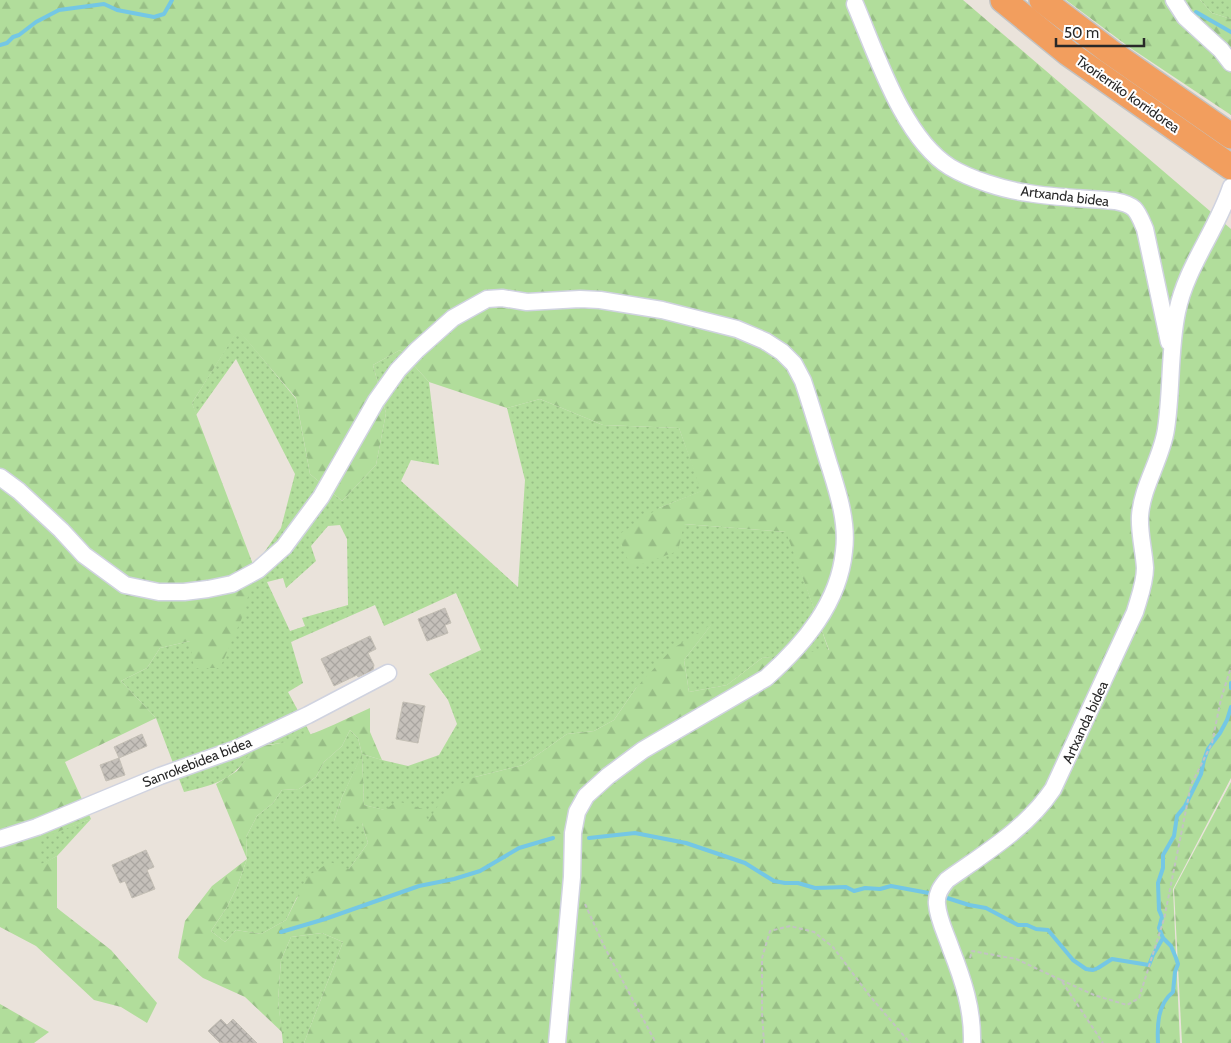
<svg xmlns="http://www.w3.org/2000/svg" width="1231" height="1043" viewBox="0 0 1231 1043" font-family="Cabin,sans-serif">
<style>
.grass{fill:url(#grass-dots);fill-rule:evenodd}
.forest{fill:url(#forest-firs);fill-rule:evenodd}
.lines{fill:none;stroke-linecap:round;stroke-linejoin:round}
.stream{stroke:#74c7e5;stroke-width:4}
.building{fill:url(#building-cross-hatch);stroke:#c4bfb5}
.minor-casing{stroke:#d0d3e0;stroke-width:19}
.highway-casing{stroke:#c3c3c3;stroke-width:28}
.path{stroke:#c3c3c3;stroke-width:2;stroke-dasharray:4 2.5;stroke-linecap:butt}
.minor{stroke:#fff;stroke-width:16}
.highway{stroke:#f29e5e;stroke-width:25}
.labels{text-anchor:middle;stroke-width:4;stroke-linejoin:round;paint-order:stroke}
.street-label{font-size:14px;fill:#282828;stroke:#fff}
</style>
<defs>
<pattern id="grass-dots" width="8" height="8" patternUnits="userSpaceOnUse" patternTransform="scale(1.25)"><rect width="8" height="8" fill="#b1dd9b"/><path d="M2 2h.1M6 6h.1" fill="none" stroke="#98be86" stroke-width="1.8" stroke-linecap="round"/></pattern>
<pattern id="forest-firs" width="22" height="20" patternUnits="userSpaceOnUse" patternTransform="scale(1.25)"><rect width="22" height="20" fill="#b1dd9b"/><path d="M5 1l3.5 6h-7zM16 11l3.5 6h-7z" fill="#98be86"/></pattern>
<pattern id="building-cross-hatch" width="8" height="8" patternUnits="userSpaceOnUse" patternTransform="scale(1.25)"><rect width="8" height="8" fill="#c5c0ba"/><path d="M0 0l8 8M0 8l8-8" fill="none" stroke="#a9a5a0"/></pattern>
</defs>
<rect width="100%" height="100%" fill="#eae3db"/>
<g class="grass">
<path d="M1200,0H1231V19L1212,13Z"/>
<path d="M238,329L296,399L310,474L342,501L376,465L386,413L373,365L400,350L429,382L439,465L411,460L401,481L518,587L525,480L507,408L540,399L603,425L679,428L702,491L659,508L684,524L787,532L829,651L762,658L727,685L689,692L684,660L711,625L636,688L614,720L594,731L567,734L523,765L475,777L428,821L364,805L362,755L342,797L334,821L362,823L368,843L349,869L297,897L286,920L261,934L236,930L225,942L211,931L227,907L237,887L247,859L246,837L257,816L273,803L282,790L299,789L316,777L324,762L342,746L350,730L358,738L362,754L382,760L408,766L439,755L457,724L448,700L429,674L481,650L456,593L384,626L375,605L291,642L303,683L288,692L311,735L291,742L256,746C233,780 221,783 184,792L156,718L121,681L147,668L160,648L190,641L254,567L281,528L295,474L236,359L196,415L192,403ZM340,525L347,539L348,605L302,618L305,626L290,631L267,582L283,578L286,588L316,561L311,546L328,526Z"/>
<path d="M91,819L57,856L39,866V838Z"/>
<path d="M322,933L343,942L304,1043H283L278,1001L281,960L291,937Z"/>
</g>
<g class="forest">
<path d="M0,0H963L1231,229V778L1173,889L1180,1043H304L343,942L322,933L291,937L281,960L278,1001L282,1032L245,997L203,978L178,958L185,921L212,886L247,859L216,784L237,771L256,746C297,745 332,725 370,708V732L382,760L362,754L364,805L385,810L397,801L423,809L428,821L448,790L475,777L523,765L567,734L594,731L614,720L636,688L672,649L712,624L684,660L689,692L727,685L762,658L829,650L786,532L684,524L678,551L631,568L618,535L659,508L701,491L679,428L603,425L540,399L507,408L429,382L400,350L373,365L386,413L376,465L342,501L310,474L296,398L238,330L192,403L254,567L245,611L220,668H194L190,641L160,648L147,668L121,681L156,718L65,762L91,819L39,839V865L57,856V908L111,950L157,1003L147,1023L121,1007L94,1000L36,946L0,927ZM350,730L358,738L362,754L342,797L334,821L343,832L362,823L368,843L349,869L330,862L308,876L286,920L261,934L236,930L225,942L211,931L227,907L237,887L247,859L246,837L257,816L273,803L282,790L299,789L316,777L324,762L342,746Z"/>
<path d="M1066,0H1200L1212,13L1231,19V115L1129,47Z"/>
<path d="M1231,782V1043H1182L1174,889Z"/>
<path d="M0,1005V1004L49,1032L34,1043H0Z"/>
</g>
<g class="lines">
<g class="stream">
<path d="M1196,12L1231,32"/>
<path d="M0,45L7,43L13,37L19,35L36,22L59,10L104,4L117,10L154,17L164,14L172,0"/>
<path d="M1231,683V688"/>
<path d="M589,838L635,833L686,843L745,863L774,881L785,883H798L815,888L846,887L854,891L865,888L880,889L891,886L934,894"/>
<path d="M941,896L969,905L986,908L1018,925H1027L1036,929L1048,930L1073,960L1086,969L1093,970L1098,968L1112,959L1149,965L1153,955L1163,938"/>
<path d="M281,932L325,919L419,886L454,879L480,871L519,848L553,838"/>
<path d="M1158,1043C1157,1024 1158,1004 1173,992L1175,972L1178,964L1176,958L1171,946L1163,938L1159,928L1162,917L1159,910L1158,883L1163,868V855L1174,836L1177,816L1185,806L1201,774L1204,760L1208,749L1220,733L1227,720L1231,707"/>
</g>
</g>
<g class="building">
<path d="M445,608L451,623L445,625L448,633L427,641L418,619Z"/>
<path d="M370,636L376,649L368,653L374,665L373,670L358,677L357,675L334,686L321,659Z"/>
<path d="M403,702L425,706L418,743L396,739Z"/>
<path d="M142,734L147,746L119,758L114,747Z"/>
<path d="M119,758L125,775L106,781L100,765Z"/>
<path d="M146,850L154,867L147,870L155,889L132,898L125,881L120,883L112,865Z"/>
<path d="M221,1019L227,1025L233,1019L257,1043H220L208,1031Z"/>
</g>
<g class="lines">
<defs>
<g id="minor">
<path d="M1174,0L1185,17L1221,50L1231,63"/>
<path d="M855,4C876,53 903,138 950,167C970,179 1004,190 1028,193C1057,198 1087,198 1115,201C1136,205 1137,210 1145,229L1169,342"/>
<path d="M0,477L19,491L61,530L84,555L125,585L159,592H184L208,589L232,584L258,570L284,547L321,497L376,401L398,370L417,350L453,318L487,299L502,298L527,302L580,299L600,300L662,310L737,329L765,341L782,352L794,364L803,381C812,408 820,435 828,461C837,490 848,521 844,551C839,603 804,644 766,678L643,750L608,776L586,796L577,812L573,833L572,877L557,1043"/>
<path d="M0,839L37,827L160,776L236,749L308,715L388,673"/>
<path d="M972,1043C973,1009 963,980 951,949C946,934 938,919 937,904C936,894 941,887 947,880C985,853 1027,828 1053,789L1135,612C1139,598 1145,583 1145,568C1144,551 1139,533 1140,516C1142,486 1162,458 1166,429C1172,390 1169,351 1177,312C1186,267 1217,230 1231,187"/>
</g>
<g id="highway">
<path d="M1003,0L1068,53L1231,167"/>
<path d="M1042,0L1109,51L1231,136"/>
</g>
</defs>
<use href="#minor" class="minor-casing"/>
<use href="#highway" class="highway-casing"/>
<g class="path">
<path d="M585,904L605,948L656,1043"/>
<path d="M970,958L972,951L1016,959L1061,980L1103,1043"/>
<path d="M1061,980L1094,995L1127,1005L1139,998L1164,919L1191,785L1212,743L1221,699L1231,667"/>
<path d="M764,1043L762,1013V958L770,931L790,926L814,932L833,947L869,995L910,1043"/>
</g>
<use href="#minor" class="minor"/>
<use href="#highway" class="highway"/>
</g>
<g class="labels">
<g class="street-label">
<text transform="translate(1128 94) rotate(35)" y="5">Txorierriko korridorea</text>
<text transform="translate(1065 196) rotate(7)" y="5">Artxanda bidea</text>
<text transform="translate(1085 722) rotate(-65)" y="5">Artxanda bidea</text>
<text transform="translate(197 762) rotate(-21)" y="5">Sanrokebidea bidea</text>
</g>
</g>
<path d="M1056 38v8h88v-8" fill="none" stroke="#282828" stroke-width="2.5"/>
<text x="1064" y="38" font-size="15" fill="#282828" stroke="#ffffff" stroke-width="4" paint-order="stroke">50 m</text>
</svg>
